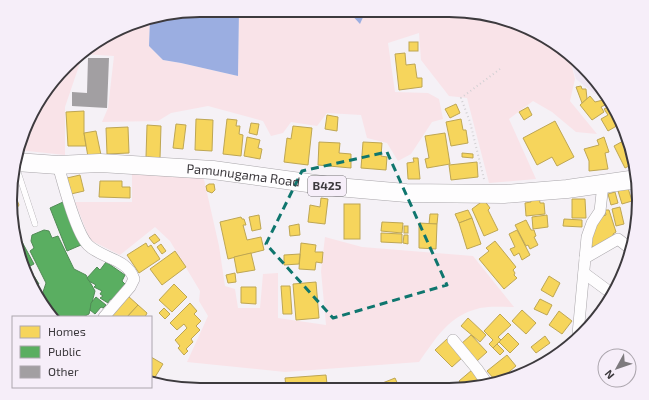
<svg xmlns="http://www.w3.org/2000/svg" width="649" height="400" viewBox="0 0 649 400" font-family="'Exo 2',sans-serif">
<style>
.built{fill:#f0e7f3}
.green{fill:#f9e3e8}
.water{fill:#9baee1}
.homes{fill:#f6d55c;stroke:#bea653}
.public{fill:#5aae61;stroke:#518b56}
.building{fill:#a29fa2}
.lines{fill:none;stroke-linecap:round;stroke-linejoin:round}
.service-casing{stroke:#a9a6aa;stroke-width:6}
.minor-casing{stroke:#a9a6aa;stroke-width:12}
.primary-casing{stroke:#a9a6aa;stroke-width:19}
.path{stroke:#d2d0d3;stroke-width:2;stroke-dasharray:1 3;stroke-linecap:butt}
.service{stroke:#fefdfe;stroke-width:5.5}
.minor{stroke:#fefdfe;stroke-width:11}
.primary{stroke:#fefdfe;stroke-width:18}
.marked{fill:none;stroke:#0f766e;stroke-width:3;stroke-dasharray:8 5;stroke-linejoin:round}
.labels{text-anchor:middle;stroke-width:4;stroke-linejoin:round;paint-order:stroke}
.shield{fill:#f6eef9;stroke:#747076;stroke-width:1}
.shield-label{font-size:12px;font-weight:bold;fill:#3d3a3e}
.street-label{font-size:13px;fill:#3d3a3e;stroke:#f6eef9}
.rim{fill:none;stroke:#3d3a3e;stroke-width:2}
</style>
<rect width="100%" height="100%" fill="#f5f1f6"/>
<path class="built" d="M569,54L604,94H595L576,79Z"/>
<g class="green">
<path d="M239,10L474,12L521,24L564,49L569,54L575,79L570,101L597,134L576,132L552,112L533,101L509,119L536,179L489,183L467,98L449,96L421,60L419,33L388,43L395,92L428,93L439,99L443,119L432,122L411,154L398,161L387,143L367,138L361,115L327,113L317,126L291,122L283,133L271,136L263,121L208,106L171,113L158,121L102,122L108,108L114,56L83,54L65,107V155L18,150L20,139L42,94L85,49L139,20L150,18L149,46L163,60L181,63L238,76Z"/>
<path d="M132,170L203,175L219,246L225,286L235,289L238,308H260L263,274L278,273V318L326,325L321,271L325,237L362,247L473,256L514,307C503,307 491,306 480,308C448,316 437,337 419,362L285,372L187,362L208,316L199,301L200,291L170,241L155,227L120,255L90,240L75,202H132Z"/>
</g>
<g class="water">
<path d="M200,10H239L238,76L181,63L163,60L149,46L150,18Z"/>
<path d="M348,11H362L364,15L360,24Z"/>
</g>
<g class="homes">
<rect x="409" y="42" width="9" height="9"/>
<path d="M405,53L406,65L415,64L417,78H422V87L399,90L395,54Z"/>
<path d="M581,86L582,89H586L587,99L582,103L576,87Z"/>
<path d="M590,96L595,102L603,100L605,105L601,107L604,112L592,120L580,105Z"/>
<path d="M456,104L460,113L450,118L445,109Z"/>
<path d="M610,106L620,124L608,131L601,119L608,115L604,109Z"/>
<path d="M528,107L532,115L524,120L519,112Z"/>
<path d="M84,111V133L86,146H68L66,112Z"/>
<path d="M327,115L338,117L337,131L325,129Z"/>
<path d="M196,119L213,120L212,151L195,150Z"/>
<path d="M227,119L237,120L236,126H240L239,134L243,135L241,156L223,154Z"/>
<path d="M461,119L463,130H466L468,143L451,146L446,122Z"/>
<path d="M555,121L574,157L557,166L552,157L537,165L523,138Z"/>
<path d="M251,123L259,124L257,135L249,133Z"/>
<path d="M176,124L186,125L183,149L173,148Z"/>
<path d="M147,125L161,126L160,158L146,157Z"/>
<path d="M293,126L312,128L308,165L284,162L287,138L291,139Z"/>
<path d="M128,127L129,153L107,154L106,128Z"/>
<path d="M96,131L101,155L88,157L84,133Z"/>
<path d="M445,133L450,164L427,168L425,159L429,158L425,136Z"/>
<path d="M247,137L260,140L258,148L262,149L260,159L244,156Z"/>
<path d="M604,137L609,152L605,153L608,169L589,171V161L584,149L599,145L597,140Z"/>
<path d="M625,140L633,164L625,168L614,146Z"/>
<path d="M319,142L340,143L339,153L351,154V168L318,165Z"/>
<path d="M363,142L382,143L381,156L387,157L386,170L361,168Z"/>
<path d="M462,153L473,154V158L462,157Z"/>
<path d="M413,158H418L420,179H408L407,163L414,162Z"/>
<path d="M477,162L478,177L451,180L449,165Z"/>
<path d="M80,175L84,191L71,194L67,178Z"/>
<path d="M100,181H122V187H130V198L99,197Z"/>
<path d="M209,184H214L215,190L212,193L207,191L206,186Z"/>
<path d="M628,188L632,201L622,204L618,191Z"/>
<path d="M615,192L618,203L611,205L608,194Z"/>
<path d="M539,196L540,203H544L545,214L526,216L525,203L531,202L530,197Z"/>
<path d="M321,198L328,199L325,224L308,222L310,205L320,207Z"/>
<path d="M572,199H585L586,218H572Z"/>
<path d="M14,200H17L19,205L17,208L11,203Z"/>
<path d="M484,200L490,208L488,210L498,230L484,236L472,209Z"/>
<rect x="344" y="204" width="16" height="35"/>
<path d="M620,207L624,224L616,226L612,209Z"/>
<path d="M468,210L472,218L459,223L455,214Z"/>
<path d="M605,210H609L616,232L613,234L614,237L593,249L589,238L599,217L606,215Z"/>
<path d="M430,214H438L437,224H429Z"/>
<path d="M259,215L261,229L252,231L249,217Z"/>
<path d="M547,215L548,227L533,229L532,217Z"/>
<path d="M241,217L242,219H244L246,225H243L247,240L261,237L264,250L228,259L220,222Z"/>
<path d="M472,218L481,244L467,249L459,223Z"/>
<path d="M564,219L582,220V227L563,226Z"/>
<path d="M526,220L531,230H534L536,236L534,237L538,245L530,249L528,245L526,246L515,225Z"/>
<path d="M382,222L403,223L402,233L381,231Z"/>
<path d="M419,223L437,224L436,249L419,248Z"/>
<path d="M299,224L300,235L290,236L289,226Z"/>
<rect x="404" y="226" width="4" height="7"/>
<path d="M517,230L530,255L522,260L519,253L514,256L510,249L515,247L509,234Z"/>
<path d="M381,233L402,234V243L381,242Z"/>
<path d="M155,234L160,240L154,244L149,238Z"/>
<path d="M404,235H408V244L403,243Z"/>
<path d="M495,241L516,267L513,270L515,273L514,275L517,278L504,289L479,259L489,251L486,248Z"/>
<path d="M146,243L148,247L151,245L160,259L139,273L127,255Z"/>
<path d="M301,243L316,245L315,252H323L322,263L316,262L315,270L299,269Z"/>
<path d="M161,244L166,251L162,254L157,247Z"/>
<path d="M175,251L186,267L162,285L150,269Z"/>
<path d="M251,253L255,270L237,273L234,257Z"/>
<path d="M300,254L299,264L284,265V255Z"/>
<path d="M235,273L236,282L228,283L226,275Z"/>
<path d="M549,276L560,283L553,297L541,290Z"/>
<path d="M316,282L319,318L296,320L293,284Z"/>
<path d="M174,284L187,297L172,312L159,300Z"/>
<path d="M281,286H290L292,314H283Z"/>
<path d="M241,287H256V304L241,303Z"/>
<path d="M128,296L138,305L127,317H114L111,314Z"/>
<path d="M540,299L552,305L547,315L534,309Z"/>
<path d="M190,303L197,311L194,314L201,321L196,326L200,330L191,339L193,342L186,349L188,351L184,355L178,348L180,346L175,340L187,328L184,324L177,330L170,323Z"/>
<path d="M138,305L147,313L145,317H127Z"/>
<path d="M164,308L170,314L165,319L159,313Z"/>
<path d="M522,310L536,323L526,334L512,321Z"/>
<path d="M559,311L572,321L562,334L549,325Z"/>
<path d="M500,314L511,325L498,337L501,340L493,348L489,344L493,340L484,331Z"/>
<path d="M468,318L486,335L480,342L461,326Z"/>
<path d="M508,333L519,344L510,353L499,342Z"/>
<path d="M471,335L487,352L477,361L461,344Z"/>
<path d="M545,336L550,343L536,353L531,347Z"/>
<path d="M447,339L463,357L452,367L435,350Z"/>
<path d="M497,344L504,351L500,355L493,348Z"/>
<path d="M507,355L516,366L503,377L495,380L487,371Z"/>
<path d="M151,357L163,364L152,382H151Z"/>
<path d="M472,370L479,379L469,387L465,389L459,381Z"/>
<path d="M326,375L327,384L286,387L285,378Z"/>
<path d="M395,378L400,389H370V388Z"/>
</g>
<g class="public">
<path d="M63,202L81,245L67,251L50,208Z"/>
<path d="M14,227L34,264L24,269L20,261Z"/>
<path d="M44,230L49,231L52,238L58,236L74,269L86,275L95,291L89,314L83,317H62L52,314L42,295L46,283L30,251L34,248L31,241L32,235Z"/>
<path d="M106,262L125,275L122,281L125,284L112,300L110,299L108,303L100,298L103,296L100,294L102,291L94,287L96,285L89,281L87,278L97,267L100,270Z"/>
<path d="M29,267L33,274L28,277L24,269Z"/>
<path d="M34,276L39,284L37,285L38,288L34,290L29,279Z"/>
<path d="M96,297L106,305L103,308L101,307L95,314L90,310L91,303Z"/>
</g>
<path class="building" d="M88,58H109L107,108L72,106V92L87,93Z"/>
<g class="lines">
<defs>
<path id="service" d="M16,166L35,224"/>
<g id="minor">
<path d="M58,165C63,183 76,233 88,245C102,259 127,258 134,279L130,287L104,317"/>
<path d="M585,258L618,239L632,250"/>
<path d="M584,273L611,293"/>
<path d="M578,334L587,237L592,223L600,211L603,184"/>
<path d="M453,340L477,369L486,382"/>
</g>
<g id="primary">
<path id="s1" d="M16,162L58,165L100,163L213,170L337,187L406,193L504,194L567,189L637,179"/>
</g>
</defs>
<use href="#service" class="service-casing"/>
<use href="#minor" class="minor-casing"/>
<use href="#primary" class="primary-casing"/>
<path class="path" d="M484,179L470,122L461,98L500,69"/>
<use href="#service" class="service"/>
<use href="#minor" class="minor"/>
<use href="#primary" class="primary"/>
</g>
<path class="marked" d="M387,152L447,285L333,318L266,244L302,171Z"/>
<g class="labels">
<rect class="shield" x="308" y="176" width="38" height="20" rx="3"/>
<g class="shield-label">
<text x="327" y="190">B425</text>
</g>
<g class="street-label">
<text dy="5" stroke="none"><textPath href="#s1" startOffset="228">Pamunugama Road</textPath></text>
</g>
</g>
<path d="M0 0H649V400H0ZM200 17H449A183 183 0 0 1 632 200V200A183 183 0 0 1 449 383H200A183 183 0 0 1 17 200V200A183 183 0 0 1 200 17Z" fill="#f6eef9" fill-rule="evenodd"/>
<path class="rim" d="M200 17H449A183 183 0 0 1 632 200V200A183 183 0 0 1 449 383H200A183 183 0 0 1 17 200V200A183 183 0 0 1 200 17Z"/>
<rect x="12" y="316" width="140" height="72" fill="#f6eef9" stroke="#aca6ae"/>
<rect x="20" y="326" width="20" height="12" fill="#f6d55c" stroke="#aca6ae"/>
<text x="48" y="336" font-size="12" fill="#3d3a3e">Homes</text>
<rect x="20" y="346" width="20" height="12" fill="#5aae61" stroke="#aca6ae"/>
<text x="48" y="356" font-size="12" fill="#3d3a3e">Public</text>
<rect x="20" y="366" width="20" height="12" fill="#a29fa2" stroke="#aca6ae"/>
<text x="48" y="376" font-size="12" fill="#3d3a3e">Other</text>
<g transform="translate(617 368) rotate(230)"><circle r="19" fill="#f6eef9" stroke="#aca6ae"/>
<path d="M0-3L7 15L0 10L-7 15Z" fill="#7d7a7e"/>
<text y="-6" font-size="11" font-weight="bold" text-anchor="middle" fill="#3d3a3e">N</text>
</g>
</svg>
